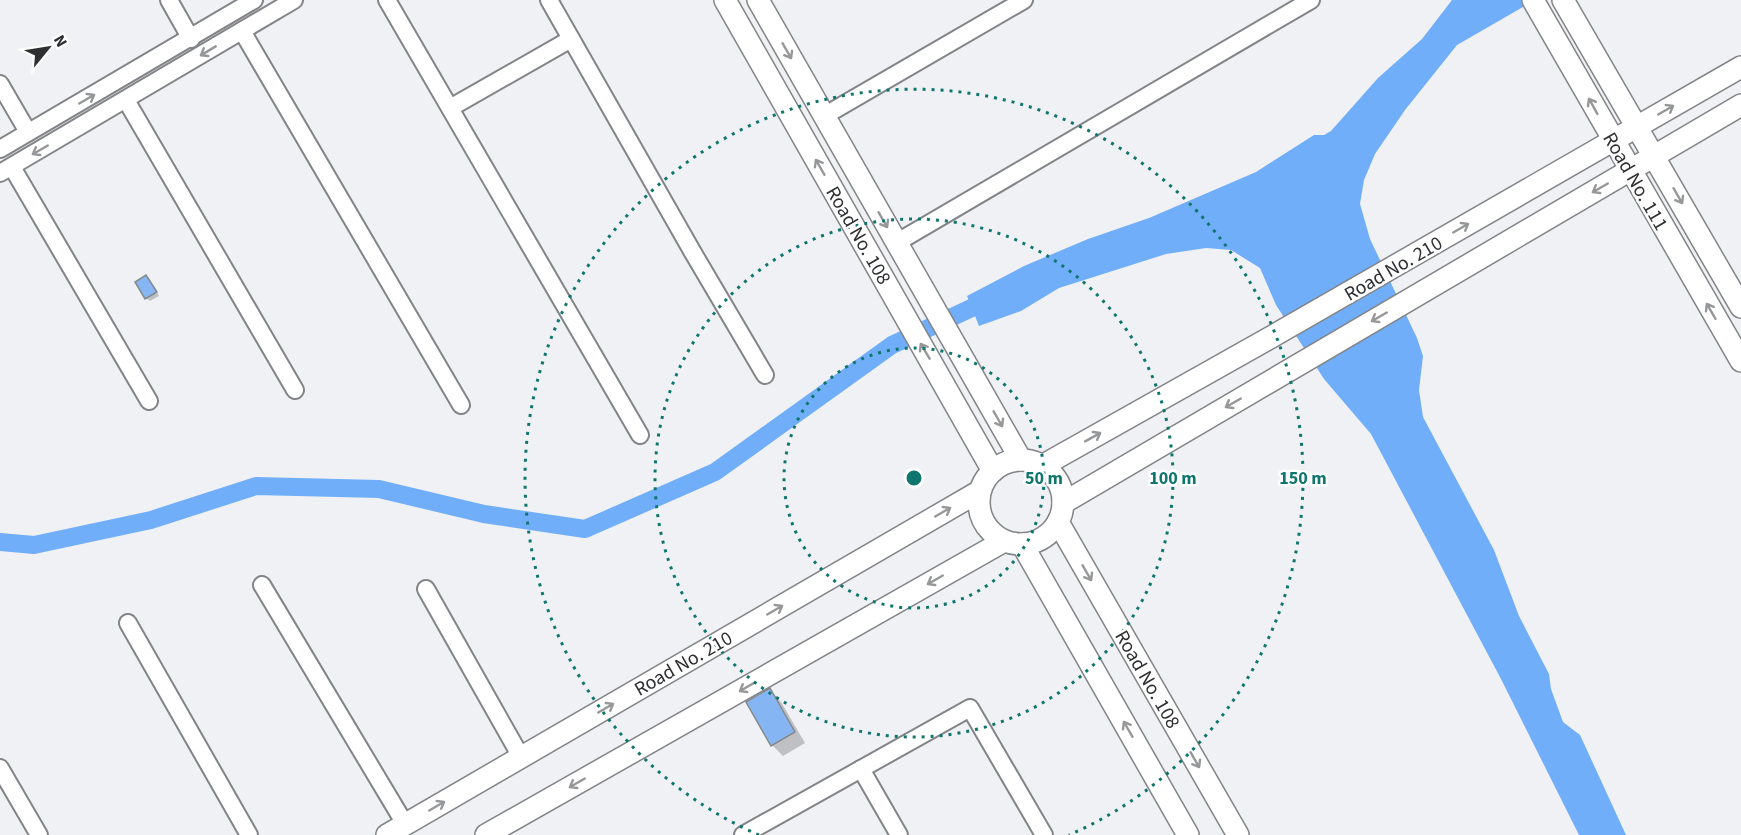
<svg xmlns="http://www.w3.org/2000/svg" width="1741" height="835" viewBox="0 0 1741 835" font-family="'Source Sans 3',sans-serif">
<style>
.water{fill:#71aefa}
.shadow{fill:#0003}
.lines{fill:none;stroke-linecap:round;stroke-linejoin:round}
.canal{stroke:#71aefa;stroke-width:18}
.building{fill:#85b6f3;stroke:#86898b;stroke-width:1.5}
.minor-casing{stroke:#828487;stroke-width:20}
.tertiary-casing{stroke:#828487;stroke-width:24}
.minor{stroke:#fff;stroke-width:16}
.tertiary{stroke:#fff;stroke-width:21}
.oneway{stroke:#969798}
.ring{fill:none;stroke:#0f766e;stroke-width:3;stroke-dasharray:3 6}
.labels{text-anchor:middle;stroke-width:5;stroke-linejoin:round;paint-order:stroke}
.street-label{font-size:20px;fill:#2e2f30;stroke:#fefeff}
.centre{fill:#0f766e;stroke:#fefeff;stroke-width:3}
.ring-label{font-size:18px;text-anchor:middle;font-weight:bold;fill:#0f766e;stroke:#fefeff;stroke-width:5;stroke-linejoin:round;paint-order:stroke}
</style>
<rect width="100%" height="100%" fill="#eff1f4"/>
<path class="water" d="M1452,0H1535L1457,45L1405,110L1375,154L1364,180L1360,204L1370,239L1417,338L1423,356L1419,390L1423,417L1494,550L1519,616L1549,674L1551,689L1563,722L1580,735L1626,835H1579L1501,679L1371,434L1324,379L1276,305L1260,268L1231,250L1206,248L1166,254L1059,288L1021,311L979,326L967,296L1024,266L1088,239L1149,218L1256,172L1314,135H1324L1331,131L1378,78L1422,39Z"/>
<g class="shadow">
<path d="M149,280L159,296L150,301L146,298Z"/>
<path d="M770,690L781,702L805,743L783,756L772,745Z"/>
</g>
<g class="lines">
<path class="canal" d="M0,542L34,545L151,520L256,486L379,489L484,514L585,529L715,472L892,345L993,298"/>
</g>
<g class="building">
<path d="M146,275L157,292L145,299L135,282Z"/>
<path d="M770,688L795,732L771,746L746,702Z"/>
</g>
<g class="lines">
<defs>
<g id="minor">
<path d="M169,0L191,39"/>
<path d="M387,0L640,435"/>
<path d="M549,0L692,251L765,375"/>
<path d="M242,31L461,405"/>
<path d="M0,84L28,132"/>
<path d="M126,100L295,390"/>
<path d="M450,108L571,39"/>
<path d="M824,116L1024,0"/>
<path d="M0,149L254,0"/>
<path d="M12,167L149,401"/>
<path d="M0,173L294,0"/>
<path d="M896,243L1311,0"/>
<path d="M262,585L405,824"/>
<path d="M426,589L521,757"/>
<path d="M128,623L249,835"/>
<path d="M0,768L39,835"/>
<path d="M861,769L899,835"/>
<path d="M743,835L970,708L1044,835"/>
</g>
<g id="tertiary">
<path d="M725,0L993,471"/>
<path d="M758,0L1021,460"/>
<path d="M1533,0L1741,361"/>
<path d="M1563,0L1741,307"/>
<circle cx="1021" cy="502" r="42"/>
<path d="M1042,466L1266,340L1741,67"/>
<path d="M1063,503L1741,105"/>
<path d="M1058,522L1238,835"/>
<path d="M1022,544L1188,835"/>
<path d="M387,835L980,491"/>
<path d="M486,835L1004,541"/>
</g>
</defs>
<use href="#minor" class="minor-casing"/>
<use href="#tertiary" class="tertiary-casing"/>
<use href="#minor" class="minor"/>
<use href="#tertiary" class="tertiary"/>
</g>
<defs><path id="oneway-shaft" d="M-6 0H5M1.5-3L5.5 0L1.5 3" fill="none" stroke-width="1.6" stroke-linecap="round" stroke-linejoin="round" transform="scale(1.5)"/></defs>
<g class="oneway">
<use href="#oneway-shaft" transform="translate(208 51) rotate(149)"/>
<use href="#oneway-shaft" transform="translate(787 51) rotate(60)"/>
<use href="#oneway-shaft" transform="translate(87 99) rotate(-30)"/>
<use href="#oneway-shaft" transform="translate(1593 106) rotate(-119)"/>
<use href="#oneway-shaft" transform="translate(1666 110) rotate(-30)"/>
<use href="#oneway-shaft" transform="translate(40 150) rotate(150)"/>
<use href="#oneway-shaft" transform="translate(820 167) rotate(-120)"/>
<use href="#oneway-shaft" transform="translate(1600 188) rotate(150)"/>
<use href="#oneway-shaft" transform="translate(1678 196) rotate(60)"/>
<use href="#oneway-shaft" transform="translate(883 220) rotate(60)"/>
<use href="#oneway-shaft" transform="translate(1461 228) rotate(-30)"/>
<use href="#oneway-shaft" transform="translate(1711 311) rotate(-120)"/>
<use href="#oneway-shaft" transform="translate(1379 317) rotate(150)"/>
<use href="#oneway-shaft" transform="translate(925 351) rotate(-121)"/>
<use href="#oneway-shaft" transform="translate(1233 403) rotate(150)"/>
<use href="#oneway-shaft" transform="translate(998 419) rotate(60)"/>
<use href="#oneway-shaft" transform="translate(1093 437) rotate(-29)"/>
<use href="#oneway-shaft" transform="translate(943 512) rotate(-30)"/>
<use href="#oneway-shaft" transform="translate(1087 573) rotate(60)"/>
<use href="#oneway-shaft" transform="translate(935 580) rotate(150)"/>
<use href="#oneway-shaft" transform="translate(775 610) rotate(-30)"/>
<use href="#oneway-shaft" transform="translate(747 687) rotate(150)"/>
<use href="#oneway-shaft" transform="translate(606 708) rotate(-30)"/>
<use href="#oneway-shaft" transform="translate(1128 729) rotate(-120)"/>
<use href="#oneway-shaft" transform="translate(1195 760) rotate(60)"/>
<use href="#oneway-shaft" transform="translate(577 783) rotate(150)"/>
<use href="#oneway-shaft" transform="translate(437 806) rotate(-30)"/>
</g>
<g class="ring">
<circle cx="914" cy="478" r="130"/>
<circle cx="914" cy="478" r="259"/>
<path d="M759 835A389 389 0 1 1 1069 835"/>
</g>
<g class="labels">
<g class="street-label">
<text transform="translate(1636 181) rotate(60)" y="7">Road No. 111</text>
<text transform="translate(859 235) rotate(60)" y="7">Road No. 108</text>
<text transform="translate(1393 268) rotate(-30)" y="7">Road No. 210</text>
<text transform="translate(683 663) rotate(-30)" y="7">Road No. 210</text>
<text transform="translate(1148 679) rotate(60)" y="7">Road No. 108</text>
</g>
</g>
<circle cx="914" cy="478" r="9" class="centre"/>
<g class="ring-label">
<text x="1044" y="484">50 m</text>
<text x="1173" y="484">100 m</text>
<text x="1303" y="484">150 m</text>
</g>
<g transform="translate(48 48) rotate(60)" stroke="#fefeff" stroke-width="4.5" paint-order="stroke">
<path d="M0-4.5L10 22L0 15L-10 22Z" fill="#2e2f30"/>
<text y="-9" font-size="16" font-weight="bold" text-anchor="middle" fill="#2e2f30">N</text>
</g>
</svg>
